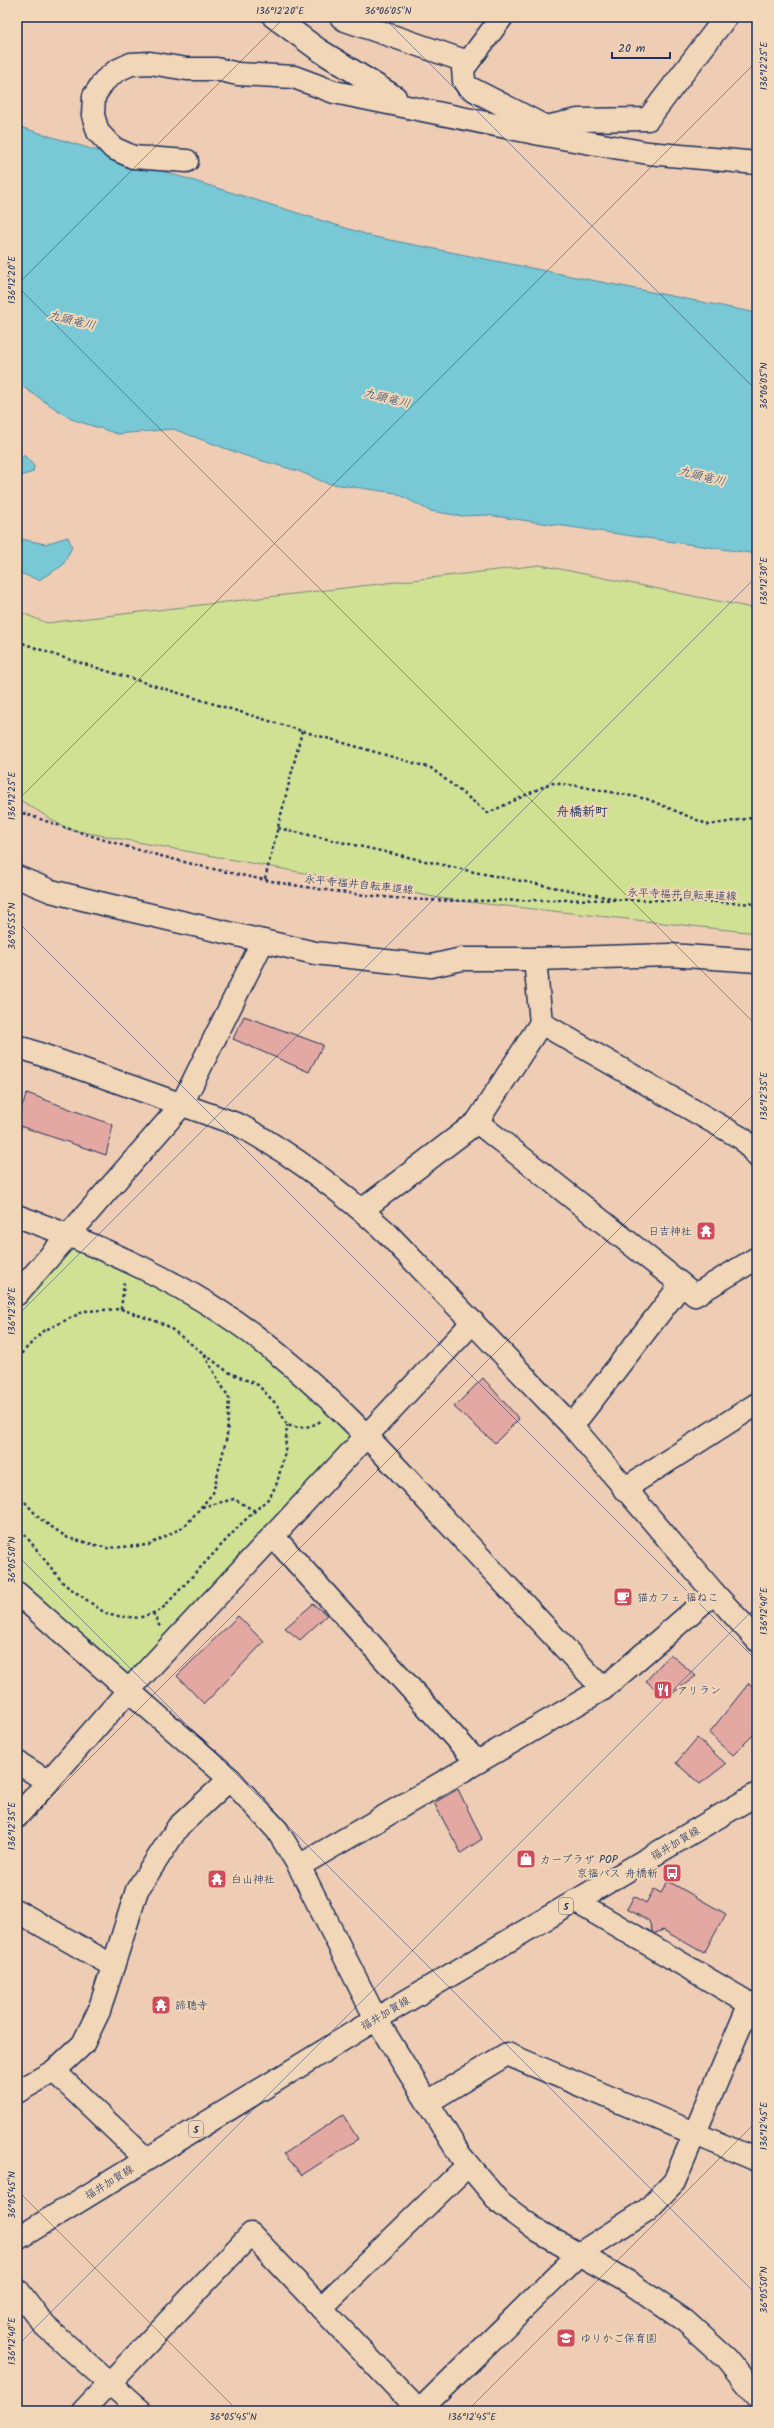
<svg xmlns="http://www.w3.org/2000/svg" width="774" height="2428" viewBox="0 0 774 2428" font-family="Kalam,'Klee One',sans-serif">
<style>
.green{fill:#d1e194;stroke:#768879}
.water{fill:#78c8d5;stroke:#538ba5}
.building{fill:#e3a8a2;stroke:#1b2f5e}
.lines{fill:none;stroke-linecap:round;stroke-linejoin:round}
.minor-casing{stroke:#1b2f5e;stroke-width:25}
.major-casing{stroke:#1b2f5e;stroke-width:25}
.path{stroke:#1b2f5e;stroke-width:2.5;stroke-dasharray:3 3;stroke-linecap:butt}
.minor{stroke:#f1d6b8;stroke-width:22}
.major{stroke:#f1d6b8;stroke-width:22}
.ticks{fill:none;stroke:#1b2f5e;stroke-width:1;stroke-opacity:0.45}
.labels{text-anchor:middle;stroke-width:4;stroke-linejoin:round;paint-order:stroke}
.shield{fill:#f1d6b8;stroke:#5b6179;stroke-width:1}
.shield-label{font-size:10px;font-weight:bold;fill:#1b2f5e}
.street-label{font-size:11px;fill:#1b2f5e;stroke:#f1d6b8}
.poi-label{font-size:11px;fill:#1b2f5e;stroke:#f1d6b8;text-anchor:start}
.water-label{font-size:12px;font-style:italic;fill:#294670;stroke:#f1d6b8}
.quarter-label{font-size:13px;font-weight:bold;fill:#1b2f5e;stroke:#f1d6b8}
.neatline{fill:none;stroke:#1b2f5e;stroke-width:1.5}
.ticks-label{font-size:10px;text-anchor:middle;fill:#1b2f5e}
</style>
<rect width="100%" height="100%" fill="#eecdb4"/>
<filter id="ink" filterUnits="userSpaceOnUse"><feTurbulence type="fractalNoise" baseFrequency=".025" numOctaves="2"/><feDisplacementMap in="SourceGraphic" scale="8" xChannelSelector="R" yChannelSelector="G"/><feConvolveMatrix kernelMatrix="1 2 1 2 8 2 1 2 1" color-interpolation-filters="sRGB"/></filter>
<g filter="url(#ink)">
<g class="green">
<path d="M540,565L757,609V933L450,900L67,829L17,798V611L47,623Z"/>
<path d="M69,1235L183,1289L367,1435L133,1686L17,1591V1306Z"/>
</g>
<g class="water">
<path d="M17,126L375,237L757,313V554L487,515L462,516L430,511L396,493L326,483L301,472L246,456L173,429L118,434L71,419L17,383Z"/>
<path d="M17,456H25L34,466L33,472L17,477Z"/>
<path d="M68,537L72,547L63,565L39,580L17,572V538L45,544Z"/>
</g>
<g class="building">
<path d="M244,1016L323,1045L309,1072L233,1039Z"/>
<path d="M27,1093L113,1125L106,1155L17,1125V1119Z"/>
<path d="M483,1378L519,1419L495,1443L454,1407Z"/>
<path d="M313,1604L327,1615L300,1640L285,1628Z"/>
<path d="M238,1616L264,1642L204,1704L177,1676Z"/>
<path d="M670,1654L696,1676L666,1698L646,1681Z"/>
<path d="M749,1683L757,1691V1731L733,1755L709,1733Z"/>
<path d="M697,1738L726,1764L700,1784L676,1763Z"/>
<path d="M458,1789L482,1839L461,1853L434,1803Z"/>
<path d="M668,1881L726,1914L704,1953L663,1930L653,1934L649,1921L627,1909L634,1896L646,1903L654,1889L661,1893Z"/>
<path d="M343,2115L358,2139L302,2175L284,2154Z"/>
</g>
<g class="lines">
<defs>
<g id="minor">
<path d="M274,17L319,50L395,97"/>
<path d="M341,17L345,20L468,62"/>
<path d="M502,17L463,69L464,81L468,87L546,127V130"/>
<path d="M546,127L578,120L648,119L726,17"/>
<path d="M187,161L133,157L113,148L98,132L93,115L94,96L104,81L116,71L131,64L150,63L187,69H216L238,74L294,77L334,92L545,135L648,153L757,163"/>
<path d="M17,877L51,891L99,903L315,953L431,966L462,959H535L670,955L757,961"/>
<path d="M541,1023L743,1139L757,1156"/>
<path d="M17,1046L239,1125C292,1154 341,1191 386,1232L572,1426L714,1593L757,1640"/>
<path d="M477,1122L695,1295L757,1258"/>
<path d="M362,1210L477,1122L541,1023L535,959"/>
<path d="M17,1216C101,1246 188,1284 259,1339C324,1389 380,1449 435,1509C491,1569 547,1629 603,1689"/>
<path d="M17,1294L181,1106L263,941"/>
<path d="M572,1426L681,1285"/>
<path d="M624,1489L757,1404"/>
<path d="M273,1536L477,1762"/>
<path d="M17,1593L230,1779L277,1830L299,1866L376,2019L460,2155L500,2203L539,2232L630,2283L685,2321L727,2359L757,2396"/>
<path d="M17,1762L48,1782"/>
<path d="M17,1817L129,1690L473,1322"/>
<path d="M299,1866L603,1689L714,1593"/>
<path d="M575,1901L757,2008"/>
<path d="M17,1911L113,1966"/>
<path d="M54,2071L146,2159"/>
<path d="M17,2092L54,2071L83,2044L99,2011L137,1890L178,1827L230,1779"/>
<path d="M428,2102L507,2054L757,2160"/>
<path d="M17,2289L45,2326L141,2411"/>
<path d="M321,2308L468,2165"/>
<path d="M83,2411L251,2234L419,2411"/>
<path d="M419,2411L579,2254L647,2210L674,2182L750,2003"/>
</g>
<path id="major" d="M17,2239L376,2019L757,1794"/>
</defs>
<use href="#minor" class="minor-casing"/>
<use href="#major" class="major-casing"/>
<g class="path">
<path d="M17,641L55,655L302,731L431,768L488,813L551,783L579,786L647,799L709,825L757,817"/>
<path d="M17,811C135,853 258,885 384,897C441,903 499,900 557,900C624,899 690,900 757,904"/>
<path d="M278,828L479,873L616,899"/>
<path d="M265,879L302,731"/>
<path d="M121,1309L124,1284L122,1282"/>
<path d="M17,1358L43,1331L85,1311L121,1309L166,1325L228,1372L258,1385L277,1405L287,1425C298,1429 312,1428 322,1420"/>
<path d="M17,1493L40,1519L68,1538L107,1548L149,1545L185,1526L213,1493L227,1436L229,1398L204,1355"/>
<path d="M202,1507L234,1499L255,1511"/>
<path d="M17,1525L64,1584L108,1615L139,1618L161,1610L242,1523L270,1497L277,1483L285,1452L287,1425"/>
<path d="M153,1613L160,1627"/>
</g>
<use href="#minor" class="minor"/>
<use href="#major" class="major"/>
</g>
</g>
<path class="ticks" d="M383,17L757,391M17,285L285,17M17,286L757,1026M17,801L757,61M17,921L757,1661M17,1316L757,576M17,1555L757,2295M17,1831L757,1091M17,2190L238,2411M17,2346L757,1606M467,2411L757,2121"/>
<defs>
<symbol id="temple-square" viewBox="-11 -11 22 22"><rect x="-9" y="-9" width="18" height="18" rx="4" fill="#d1495b" stroke="#f1d6b8"/><path d="M0-6L5-2H3V0L6.5 2.5H4V6H1.5V3h-3V6H-4V2.5H-6.5L-3 0V-2H-5Z" fill="#fff"/></symbol>
<symbol id="cafe-square" viewBox="-11 -11 22 22"><rect x="-9" y="-9" width="18" height="18" rx="4" fill="#d1495b" stroke="#f1d6b8"/><path d="M-5.5-4.5H6V0H3Q3 3.5 0 3.5H-2.5Q-5.5 3.5-5.5 0ZM3-3.2v2h1.7v-2ZM-6 4.5H4V6H-6Z" fill="#fff"/></symbol>
<symbol id="restaurant-square" viewBox="-11 -11 22 22"><rect x="-9" y="-9" width="18" height="18" rx="4" fill="#d1495b" stroke="#f1d6b8"/><path d="M-5-6h1v4h1v-4h1v4h1v-4h1v5L-1.5 .5V6h-2V.5L-5-1ZM5-6V6H3V1.5H1.5Q1.5-4 5-6Z" fill="#fff"/></symbol>
<symbol id="shop-square" viewBox="-11 -11 22 22"><rect x="-9" y="-9" width="18" height="18" rx="4" fill="#d1495b" stroke="#f1d6b8"/><path d="M-5-2.5h2.3a2.7 3.5 0 0 1 5.4 0H5L5.5 6h-11ZM-1.5-2.5h3a1.5 2.3 0 0 0-3 0Z" fill="#fff"/></symbol>
<symbol id="bus-square" viewBox="-11 -11 22 22"><rect x="-9" y="-9" width="18" height="18" rx="4" fill="#d1495b" stroke="#f1d6b8"/><path d="M-5-6H5V4H4V6H2V4H-2V6H-4V4H-5ZM-3.5-4V0h7V-4ZM-3.5 1.2v1.5H-2V1.2ZM2 1.2v1.5H3.5V1.2Z" fill="#fff"/></symbol>
<symbol id="school-square" viewBox="-11 -11 22 22"><rect x="-9" y="-9" width="18" height="18" rx="4" fill="#d1495b" stroke="#f1d6b8"/><path d="M0-5L7-2L0 1L-7-2ZM-4 1L0 2.5L4 1V4Q0 6-4 4Z" fill="#fff"/></symbol>
</defs>
<g fill-rule="evenodd">
<use href="#temple-square" x="695" y="1220" width="22" height="22"/>
<use href="#cafe-square" x="612" y="1586" width="22" height="22"/>
<use href="#restaurant-square" x="652" y="1679" width="22" height="22"/>
<use href="#shop-square" x="515" y="1848" width="22" height="22"/>
<use href="#bus-square" x="661" y="1862" width="22" height="22"/>
<use href="#temple-square" x="206" y="1868" width="22" height="22"/>
<use href="#temple-square" x="150" y="1994" width="22" height="22"/>
<use href="#school-square" x="555" y="2327" width="22" height="22"/>
</g>
<g class="labels">
<g class="shield">
<rect x="559" y="1898" width="14" height="16" rx="3"/>
<rect x="189" y="2121" width="14" height="16" rx="3"/>
</g>
<g class="shield-label">
<text x="566" y="1910">5</text>
<text x="196" y="2133">5</text>
</g>
<g class="street-label">
<text transform="translate(359 884) rotate(6)" y="4">永平寺福井自転車道線</text>
<text transform="translate(682 894) rotate(2)" y="4">永平寺福井自転車道線</text>
<text transform="translate(675 1843) rotate(-31)" y="4">福井加賀線</text>
<text transform="translate(385 2013) rotate(-31)" y="4">福井加賀線</text>
<text transform="translate(109 2182) rotate(-32)" y="4">福井加賀線</text>
</g>
<g class="poi-label">
<text x="692" y="1235" text-anchor="end">日吉神社</text>
<text x="637" y="1601">猫カフェ 福ねこ</text>
<text x="677" y="1694">アリラン</text>
<text x="540" y="1863">カープラザ POP</text>
<text x="658" y="1877" text-anchor="end">京福バス 舟橋新</text>
<text x="231" y="1883">白山神社</text>
<text x="175" y="2009">諦聴寺</text>
<text x="580" y="2342">ゆりかご保育園</text>
</g>
<g class="water-label">
<text transform="translate(72 320) rotate(14)" y="4">九頭竜川</text>
<text transform="translate(387 398) rotate(14)" y="4">九頭竜川</text>
<text transform="translate(702 476) rotate(14)" y="4">九頭竜川</text>
</g>
<g class="quarter-label">
<text x="582" y="816">舟橋新町</text>
</g>
</g>
<rect width="774" height="2428" fill="none" stroke="#f1d6b8" stroke-width="44"/>
<path d="M612 52v6h58v-6" fill="none" stroke="#1b2f5e" stroke-width="2"/>
<text x="618" y="52" font-size="12" fill="#1b2f5e" stroke="#f1d6b8" stroke-width="3" paint-order="stroke">20 m</text>
<rect x="22" y="22" width="730" height="2384" class="neatline"/>
<g class="ticks-label">
<text x="280" y="14">136°12'20"E</text>
<text x="388" y="14">36°06'05"N</text>
<text transform="translate(763 66) rotate(-90)" y="4">136°12'25"E</text>
<text transform="translate(11 280) rotate(-90)" y="4">136°12'20"E</text>
<text transform="translate(763 386) rotate(-90)" y="4">36°06'05"N</text>
<text transform="translate(763 581) rotate(-90)" y="4">136°12'30"E</text>
<text transform="translate(11 796) rotate(-90)" y="4">136°12'25"E</text>
<text transform="translate(11 926) rotate(-90)" y="4">36°05'55"N</text>
<text transform="translate(763 1096) rotate(-90)" y="4">136°12'35"E</text>
<text transform="translate(11 1311) rotate(-90)" y="4">136°12'30"E</text>
<text transform="translate(11 1560) rotate(-90)" y="4">36°05'50"N</text>
<text transform="translate(763 1611) rotate(-90)" y="4">136°12'40"E</text>
<text transform="translate(11 1826) rotate(-90)" y="4">136°12'35"E</text>
<text transform="translate(763 2126) rotate(-90)" y="4">136°12'45"E</text>
<text transform="translate(11 2195) rotate(-90)" y="4">36°05'45"N</text>
<text transform="translate(763 2290) rotate(-90)" y="4">36°05'50"N</text>
<text transform="translate(11 2341) rotate(-90)" y="4">136°12'40"E</text>
<text x="233" y="2420">36°05'45"N</text>
<text x="472" y="2420">136°12'45"E</text>
</g>
</svg>
